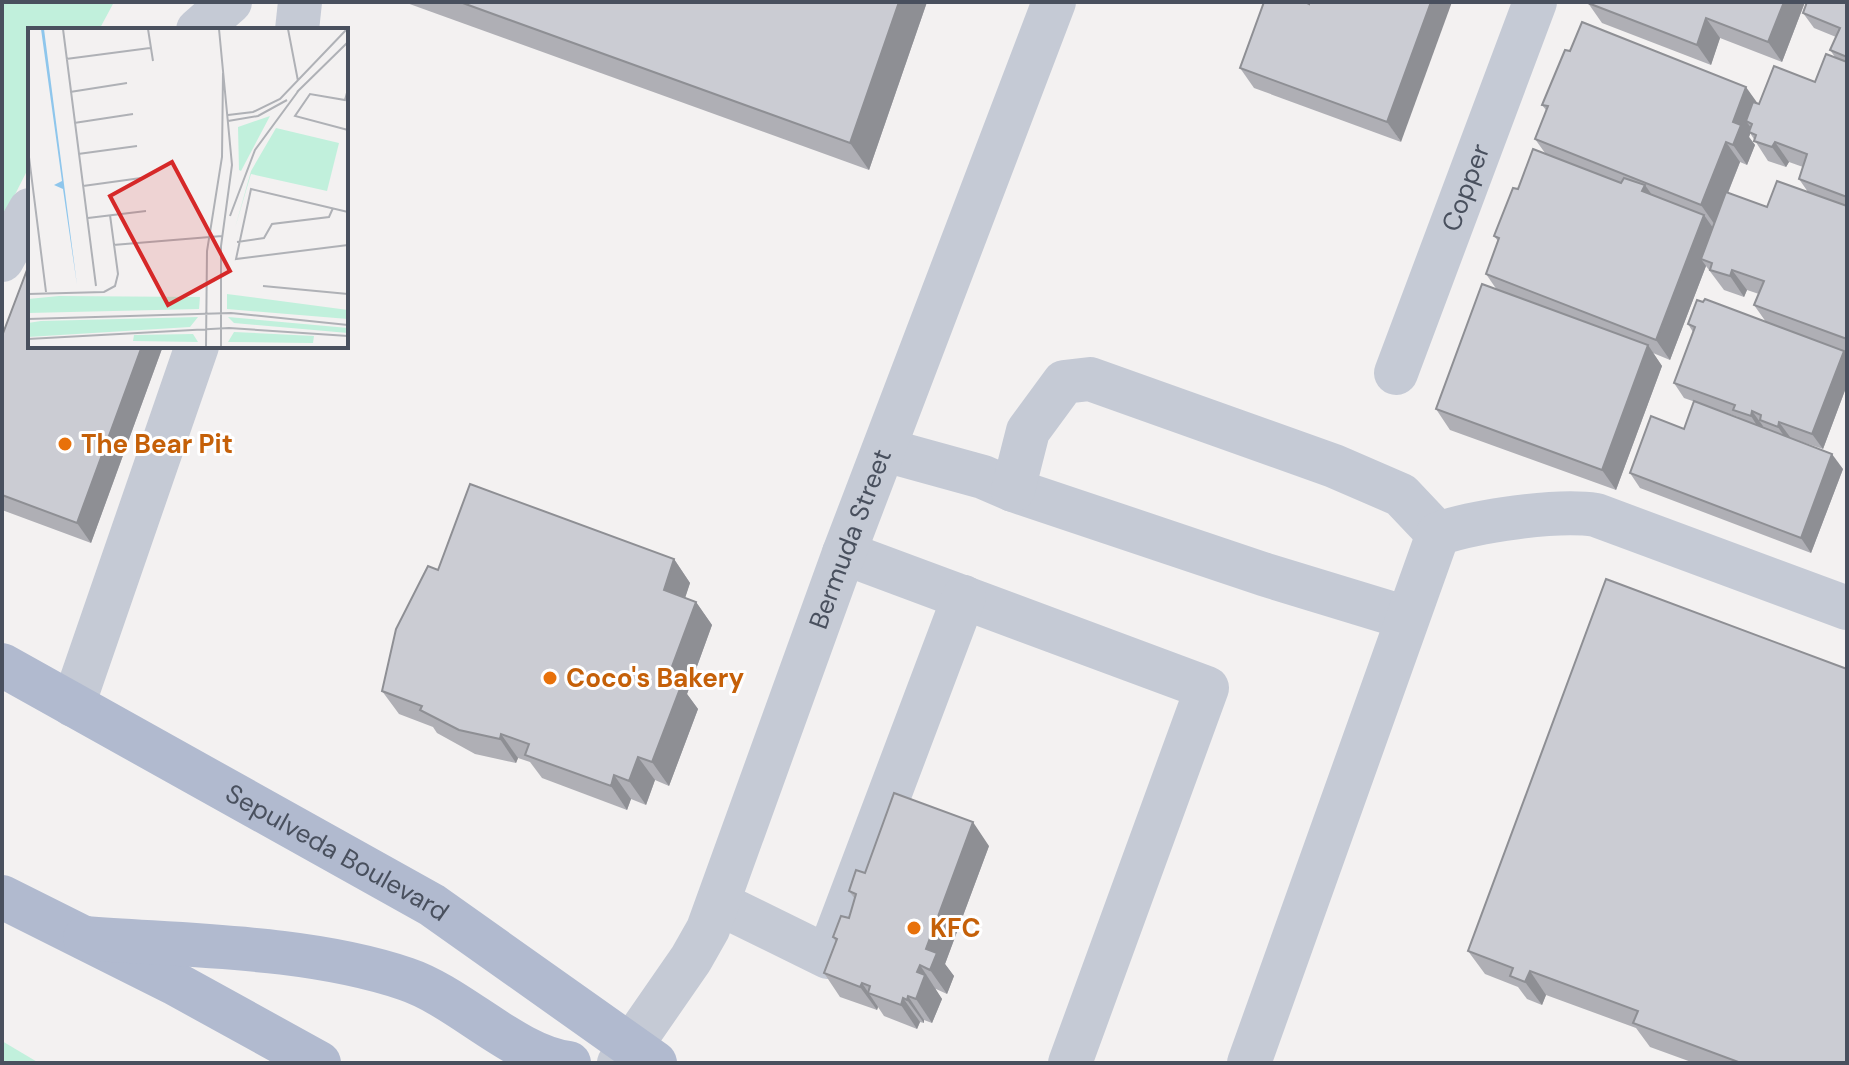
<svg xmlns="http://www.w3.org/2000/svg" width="1849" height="1065" viewBox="0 0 1849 1065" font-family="'DM Sans',sans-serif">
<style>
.green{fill:#c1f0dc}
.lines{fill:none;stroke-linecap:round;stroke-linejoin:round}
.minor{stroke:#c5cad5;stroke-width:44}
.major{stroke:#b1bacf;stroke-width:44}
.wall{fill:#afafb5;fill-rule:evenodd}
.shaded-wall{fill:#8e8f94}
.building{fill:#cbccd3;stroke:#8e8f94;stroke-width:2}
.food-dot{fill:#e8710a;stroke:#fff;stroke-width:3}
.labels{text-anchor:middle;stroke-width:6;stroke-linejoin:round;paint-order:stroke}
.street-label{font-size:26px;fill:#49505e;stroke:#fff}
.food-label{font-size:26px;font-weight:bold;fill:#c56008;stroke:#fff;text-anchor:start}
.inset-road{fill:none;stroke:#afb1b6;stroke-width:2}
.view{fill:#d62828;fill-opacity:0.15;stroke:#d62828;stroke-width:4}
.inset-edge{fill:none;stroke:#49505e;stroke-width:4}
</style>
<rect width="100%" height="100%" fill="#f3f1f1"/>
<g class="green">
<path d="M2,2H114L99,30H30V165L2,220Z"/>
<path d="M2,1041L39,1063H2Z"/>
</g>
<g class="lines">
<g class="minor">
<path d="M198,30L230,2"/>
<path d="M297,30L300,2"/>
<path d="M2,260L30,210"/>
<path id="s1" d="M1396,373L1535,2"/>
<path d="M885,450L983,477L1013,490L1263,574L1407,618"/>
<path d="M1013,490L1028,431L1064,382L1090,379L1334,466L1401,495L1438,534"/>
<path d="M844,553L1207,688L1070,1063"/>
<path d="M73,705L197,346"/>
<path d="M718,903L828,957L964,597"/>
<path id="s2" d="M619,1063L691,959L708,929L844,553L1054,2"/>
<path d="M1249,1063L1438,534C1475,521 1557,509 1596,515L1847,608"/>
</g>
<g class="major">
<path id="s3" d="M2,665L432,905L655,1063"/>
<path d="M2,897L174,983L319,1063"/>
<path d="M85,938C188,946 309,946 406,979C460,997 514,1056 569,1063"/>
</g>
</g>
<g class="wall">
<path d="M404,2H927L869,170Z"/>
<path d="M1588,2H1805L1782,62L1720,38L1711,65L1602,23L1588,3Z"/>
<path d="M1847,2V354L1845,353L1847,356V385L1823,449L1790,438L1843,469L1811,553L1640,488L1630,473L1684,429L1738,417L1684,398L1674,383L1693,332L1688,324L1766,322L1754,305L1759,294L1747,290L1744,297L1724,290L1706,266L1670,360L1653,353L1662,366L1616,490L1450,430L1436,409L1497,290L1486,274L1498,241L1494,236L1518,189L1545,153L1535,139L1546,110L1542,105L1759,104L1815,82L1835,57L1830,50L1836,37L1814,28L1803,13ZM1750,133L1768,161L1786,167L1789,162L1803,167L1799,179L1808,192L1767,207L1728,193L1740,162L1747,165L1755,145L1749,137Z"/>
<path d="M1309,4L1401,142L1254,88L1240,68Z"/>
<path d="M2,336L30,346H163L91,543L2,510Z"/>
<path d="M674,559L690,583L685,598L696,602L712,625L687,694L698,709L669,786L655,780L646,805L631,799L627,810L542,778L530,762L518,758L516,763L475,754L437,733L433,727L399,714L382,691L438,570Z"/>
<path d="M989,846L945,964L954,976L947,994L936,989V990L942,999L932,1023L924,1020V1023L920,1022L917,1029L884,1016L878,1007L877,1010L840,997L824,973L836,942L833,937L849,918L855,899L849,891L865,873Z"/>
<path d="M1468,951L1847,1063H1694L1650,1047L1636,1028L1546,995L1542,1005L1527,999L1518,987L1485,974Z"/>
</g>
<g class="shaded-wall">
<path d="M899,2H927L869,170L850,143Z"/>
<path d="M1431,2H1452L1401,142L1387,122Z"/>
<path d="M1784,2H1805L1782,62L1768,42Z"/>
<path d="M1706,18L1720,38L1711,65L1697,45Z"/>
<path d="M1746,87L1761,108L1752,124L1746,121L1752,129L1749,137L1755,145L1747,165L1733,145V122Z"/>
<path d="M1726,142L1740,162L1715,225L1701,205Z"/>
<path d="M1775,142L1789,162L1786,167L1772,147Z"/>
<path d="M1645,185L1659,205L1642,191Z"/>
<path d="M1704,215L1718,235L1701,259L1706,266L1670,360L1656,340Z"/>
<path d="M1732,270L1747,290L1744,297L1730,276Z"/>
<path d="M1648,345L1662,366L1616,490L1602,470Z"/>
<path d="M142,346H163L91,543L77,523Z"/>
<path d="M1844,351L1847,356V385L1823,449L1812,434Z"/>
<path d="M1752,411L1763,426L1761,432L1751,416Z"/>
<path d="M1779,422L1790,437L1788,442L1778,427Z"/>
<path d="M1832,454L1843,469L1811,553L1801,538Z"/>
<path d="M674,559L690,583L680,613L664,590Z"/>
<path d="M696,602L712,625L687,694L698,709L669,786L652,762L667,680Z"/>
<path d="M501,734L518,758L516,763L500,739Z"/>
<path d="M638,757L655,780L646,805L629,781Z"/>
<path d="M614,775L631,799L627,810L611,786Z"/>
<path d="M973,822L989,846L945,964L954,976L947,994L930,970L926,949Z"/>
<path d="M920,965L942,999L932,1023L916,999L917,972Z"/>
<path d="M1530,971L1546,995L1542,1005L1525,982Z"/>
<path d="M862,983L878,1007L877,1010L860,987Z"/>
<path d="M908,996L924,1020V1023L907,1000Z"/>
<path d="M903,998L920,1022L917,1029L901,1005Z"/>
</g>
<g class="building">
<path d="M460,2H899L850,143Z"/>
<path d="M1264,2H1305L1309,4V2H1431L1387,122L1240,68Z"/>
<path d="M1588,2H1784L1768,42L1706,18L1697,45L1588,3Z"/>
<path d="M1807,2H1847V57L1830,50L1840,28L1803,13Z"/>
<path d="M1582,22L1746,87L1733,122L1741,125L1733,145L1726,142L1701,205L1535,139L1548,106L1542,105L1565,50L1570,51Z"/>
<path d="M1826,54L1847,62V197L1799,179L1807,154L1775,142L1772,147L1754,141L1756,135L1749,132L1752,124L1746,121L1753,102L1759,104L1774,66L1815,82Z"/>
<path d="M1533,149L1621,183L1624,178L1645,185L1642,191L1704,215L1656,340L1486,274L1499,238L1494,236L1513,188L1518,189Z"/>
<path d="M1777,181L1847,206V339L1754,305L1764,281L1732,270L1730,276L1710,270L1712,263L1701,259L1726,192L1767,207Z"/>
<path d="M30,262V346H142L77,523L2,495V336Z"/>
<path d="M1482,284L1648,345L1602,470L1436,409Z"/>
<path d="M1705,299L1844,351L1812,434L1779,422L1778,427L1760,420L1761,415L1752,411L1751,416L1733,410L1735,405L1674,383L1695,327L1688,324L1697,300L1703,302Z"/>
<path d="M1694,401L1832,454L1801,538L1630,473L1651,416L1684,429Z"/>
<path d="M470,484L674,559L664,590L696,602L667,680L681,686L652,762L638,757L629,781L614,775L611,786L525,755L529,744L501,734L500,739L459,730L420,710L422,706L382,691L396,629L428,566L438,570Z"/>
<path d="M1606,579L1847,669V1063H1741L1633,1023L1638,1011L1530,971L1525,982L1510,976L1513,968L1468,951Z"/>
<path d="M894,793L973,822L926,949L937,953L930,970L920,965L917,972L925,975L916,999L908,996L907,1000L903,998L901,1005L868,993L870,986L862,983L860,987L824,973L837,939L833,937L841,916L849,918L856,894L849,891L856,870L865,873Z"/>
</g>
<g class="food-dot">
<circle cx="65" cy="444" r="8"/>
<circle cx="550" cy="678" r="8"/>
<circle cx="914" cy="928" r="8"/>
</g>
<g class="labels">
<g class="street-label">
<text dy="9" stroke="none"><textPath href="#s1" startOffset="198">Copper</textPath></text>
<text dy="9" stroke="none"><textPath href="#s2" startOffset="576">Bermuda Street</textPath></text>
<text dy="9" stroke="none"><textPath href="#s3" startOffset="384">Sepulveda Boulevard</textPath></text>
</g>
<g class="food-label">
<text x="81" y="453">The Bear Pit</text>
<text x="566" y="687">Coco's Bakery</text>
<text x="930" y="937">KFC</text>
</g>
</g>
<g transform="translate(28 28)">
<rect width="320" height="320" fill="#f3f1f1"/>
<path d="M242,88L213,143L211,142L210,99ZM248,100L311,115L299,163L223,146L207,200L223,143ZM199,266L320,282V291L199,281ZM31,268L172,269L171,281L0,285V271ZM170,289L162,299L0,309V295L13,293ZM200,289L320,300V305L206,295ZM206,304L286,308L285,315L200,314ZM165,306L170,314L105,313L106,307Z" fill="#c1f0dc"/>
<path d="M13,1H16L49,257L35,161L26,157L34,153Z" fill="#8ec6ec"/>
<path class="inset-road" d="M35,1L68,258M120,1L125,33M191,1L204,137L193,218V319M260,1L270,53M38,31L122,20M320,61L317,72L282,66L267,88L320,102M42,64L99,55M269,64L320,14M200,87L225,84L252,71L319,1M200,93L230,88L259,72M46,95L105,86M0,121L18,264M50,126L109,118M55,158L113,150M320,184L223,161L208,231L320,217M202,188L227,122L271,62M60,190L118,183M209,214L236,210L244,196L301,189L305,180M85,217L194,208M235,258L320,266M0,266L76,264L87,258L90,246L82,187M0,291L203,285L320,297M0,311L201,300L320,308M0,319H34M178,319L179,223L194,129L195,45"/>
<path class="view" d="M144,134L202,243L140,277L82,168Z"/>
<rect width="320" height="320" class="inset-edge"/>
</g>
<rect width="1849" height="1065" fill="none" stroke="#49505e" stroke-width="8"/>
</svg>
